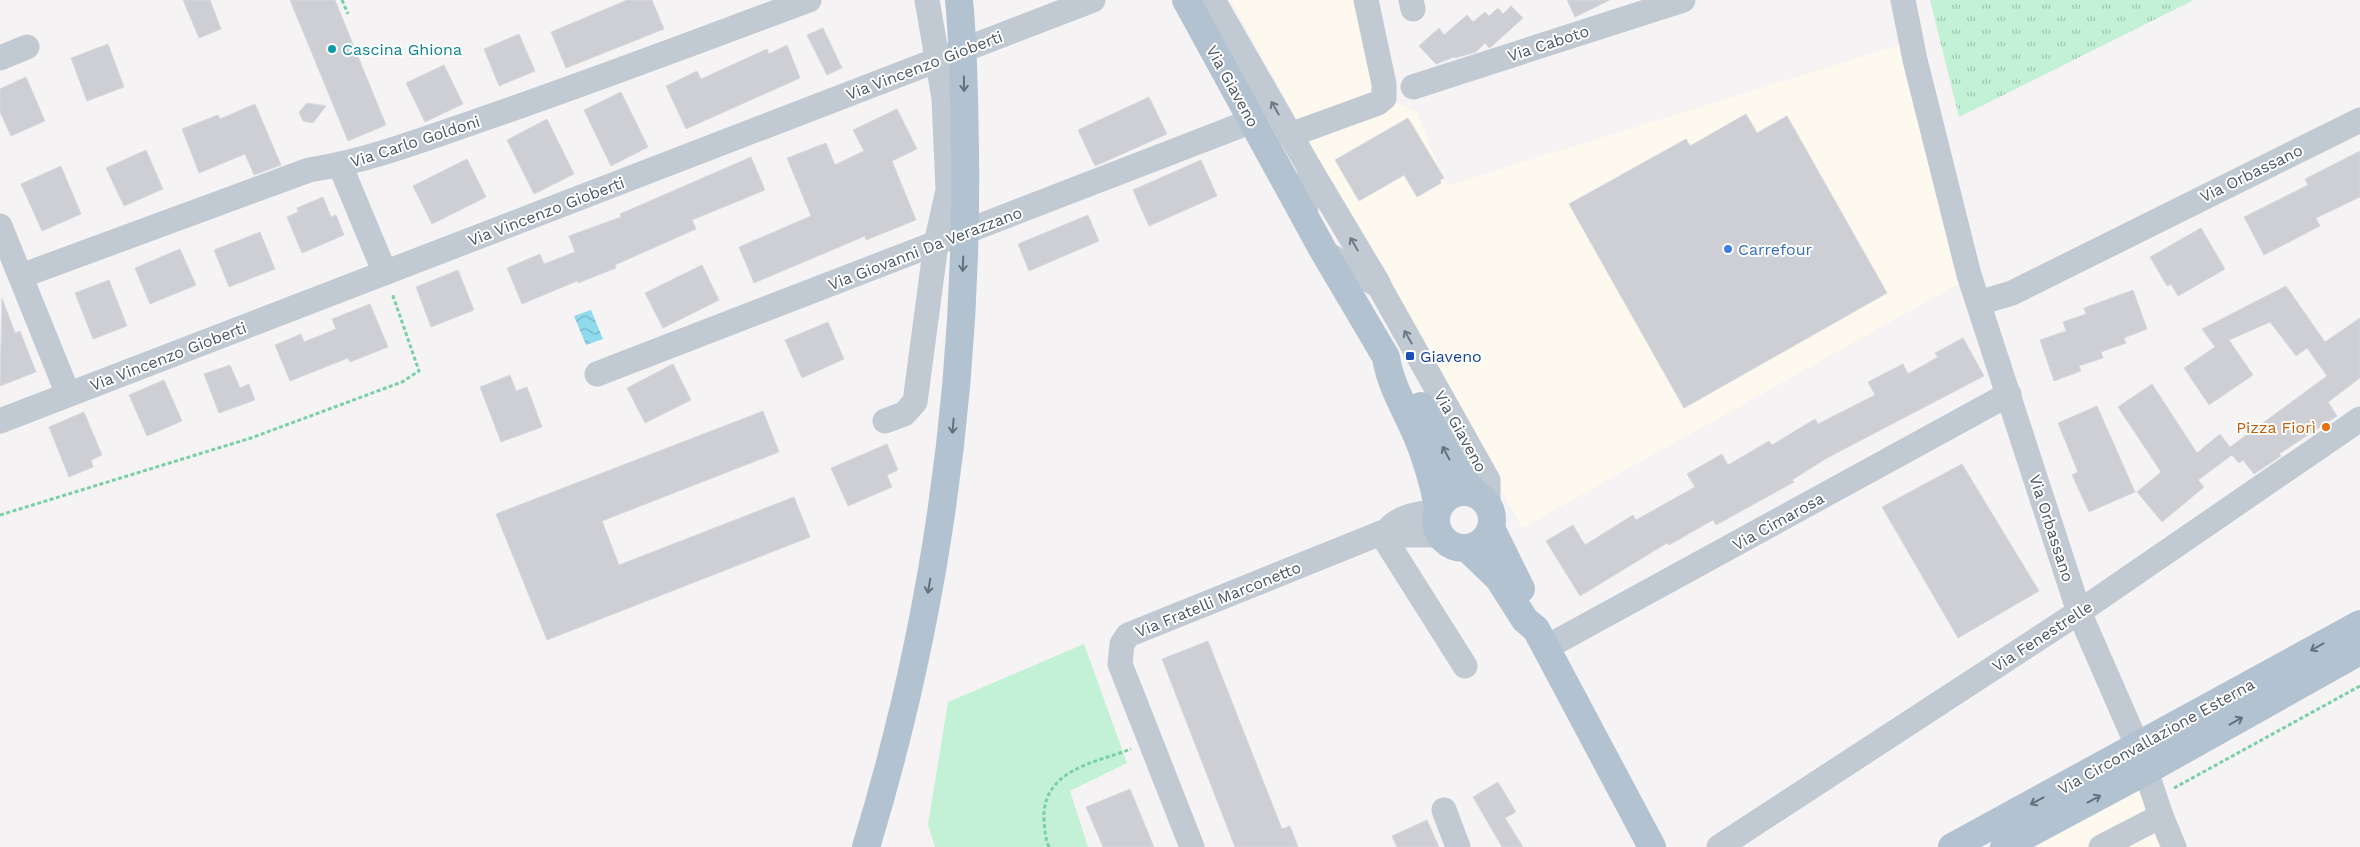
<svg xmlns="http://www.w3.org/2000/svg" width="2360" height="847" viewBox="0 0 2360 847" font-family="'Work Sans',sans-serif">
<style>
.commercial{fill:#fdf9ef}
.grass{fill:url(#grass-tufts)}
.park{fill:#c3f1d5}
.water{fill:url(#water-waves)}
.building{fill:#cdcfd5;stroke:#d7d9de}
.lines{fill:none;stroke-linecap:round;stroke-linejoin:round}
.path{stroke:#7ad0a6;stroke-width:3;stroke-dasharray:4 2.5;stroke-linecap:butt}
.minor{stroke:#c1cad2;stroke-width:25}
.major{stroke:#b3c2d1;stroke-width:28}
.oneway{stroke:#64717d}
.oneway2{stroke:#6e7983}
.culture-dot{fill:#0f9aa8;stroke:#fff;stroke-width:2}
.shop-dot{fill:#3f7fe0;stroke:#fff;stroke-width:2}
.transit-dot{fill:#1a4fb4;stroke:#fff;stroke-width:2}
.food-dot{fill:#e8710a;stroke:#fff;stroke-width:2}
.labels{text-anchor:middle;stroke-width:4;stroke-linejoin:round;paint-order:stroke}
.street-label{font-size:16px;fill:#4a5661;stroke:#fff}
.culture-label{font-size:16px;fill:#0d838f;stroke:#fff;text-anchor:start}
.shop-label{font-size:16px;fill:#366cbe;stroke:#fff;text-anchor:start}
.transit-label{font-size:16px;fill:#164399;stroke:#fff;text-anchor:start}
.food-label{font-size:16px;fill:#c56008;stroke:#fff;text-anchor:end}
</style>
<defs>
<pattern id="grass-tufts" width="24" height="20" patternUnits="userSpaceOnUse" patternTransform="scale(1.25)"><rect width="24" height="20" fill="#c3f1d5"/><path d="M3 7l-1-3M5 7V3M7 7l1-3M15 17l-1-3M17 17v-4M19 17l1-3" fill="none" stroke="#a0c6b0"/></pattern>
<pattern id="water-waves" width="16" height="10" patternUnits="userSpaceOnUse" patternTransform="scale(1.25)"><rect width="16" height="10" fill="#90daee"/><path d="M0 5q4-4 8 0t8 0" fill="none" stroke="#78b4c4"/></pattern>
</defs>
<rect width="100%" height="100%" fill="#f5f3f3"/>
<g class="commercial">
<path d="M1231,0H1365L1384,98L1417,112L1446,186L1906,43L1960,283L1522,528Z"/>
<path d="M2139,789L2164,847H2032Z"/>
</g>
<path class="grass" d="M1930,0H2194L1959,117Z"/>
<path class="park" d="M1084,644L1127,763L1070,791L1088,847H935L928,825L948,702Z"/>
<path class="water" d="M591,310L603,339L586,345L574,316Z"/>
<g class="building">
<path d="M183,0H210L221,29L199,38Z"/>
<path d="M290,0H335L386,125L348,141Z"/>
<path d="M627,0H652L664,29L566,68L551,32Z"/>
<path d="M1567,0H1610L1575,17Z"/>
<path d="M1511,6L1523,18L1492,46L1489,48L1485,43L1476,52L1455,58L1454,57L1436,64L1419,46L1439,28L1444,35L1467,15L1473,22L1485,12L1489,16L1498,8L1503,14Z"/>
<path d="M823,28L842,68L827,75L807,35Z"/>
<path d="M519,34L535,71L499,86L484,49Z"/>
<path d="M108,44L124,87L87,101L71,58Z"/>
<path d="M787,45L800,78L686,129L666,86L697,71L701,79L767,49L769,54Z"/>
<path d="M444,65L463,104L425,122L406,83Z"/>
<path d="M26,77L45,121L11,136L0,112V89Z"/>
<path d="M621,92L648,147L611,166L584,110Z"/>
<path d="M1149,97L1167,134L1095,166L1078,130Z"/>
<path d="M307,103L326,106L313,123L303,121L299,112Z"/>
<path d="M255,104L281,165L254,175L245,154L199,173L182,129L218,115L220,119Z"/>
<path d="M897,109L917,149L892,161L916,220L866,240L865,236L754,283L739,247L811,216L787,158L826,143L835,165L864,151L853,130Z"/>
<path d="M1746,114L1757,133L1787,116L1887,293L1684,408L1569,204L1686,139L1690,146Z"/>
<path d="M1408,118L1444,178L1440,180L1441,183L1417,197L1404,175L1359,201L1335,160Z"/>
<path d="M547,119L574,174L534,194L507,140Z"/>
<path d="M146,150L163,189L124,206L106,168Z"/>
<path d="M2360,151V197L2316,218L2320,226L2264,255L2244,217L2308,185L2305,179Z"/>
<path d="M751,157L765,190L692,220L696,229L615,265L616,268L578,283L577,281L522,304L507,268L540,254L544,264L575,252L569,236L621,217L620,214Z"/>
<path d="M467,159L486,197L432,224L413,186Z"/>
<path d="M1201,160L1217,196L1149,226L1133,190Z"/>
<path d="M61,166L81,214L42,231L21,184Z"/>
<path d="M323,197L331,217L336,215L344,235L302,253L287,217L298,212L297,208Z"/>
<path d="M1088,215L1099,241L1029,271L1018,244Z"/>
<path d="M2201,228L2225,269L2178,296L2171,284L2167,286L2150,257Z"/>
<path d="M260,232L275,269L229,287L214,250Z"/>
<path d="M180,249L196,285L150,304L135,268Z"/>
<path d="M702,265L719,300L663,328L645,293Z"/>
<path d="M458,270L474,310L431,327L416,287Z"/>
<path d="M109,280L127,326L93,339L75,293Z"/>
<path d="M2286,286L2325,342L2360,318V378L2328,402L2337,416L2279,454L2281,456L2254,474L2243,460L2239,463L2232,455L2198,480L2204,487L2162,522L2137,492L2161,472L2118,407L2152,384L2197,453L2220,434L2230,447L2327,376L2307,348L2296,356L2270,322L2229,340L2253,375L2209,405L2184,368L2215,347L2202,329Z"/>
<path d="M2133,290L2147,329L2124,338L2126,343L2101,352L2103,358L2079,366L2081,371L2054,381L2040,340L2066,331L2063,322L2086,314L2084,308Z"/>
<path d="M2,298L15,333L20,331L36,372L0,386Z"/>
<path d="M370,304L388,347L350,362L348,358L290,381L275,345L301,334L304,342L336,329L332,319Z"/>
<path d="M828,322L844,359L802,378L785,340Z"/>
<path d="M1963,338L1984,376L1827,458L1792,480L1794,482L1716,525L1713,520L1669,545L1667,543L1580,596L1546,541L1573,525L1585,545L1633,515L1636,520L1695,487L1687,474L1722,454L1728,465L1769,441L1772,445L1815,419L1818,424L1875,395L1868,382L1903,364L1908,374L1938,357L1935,353Z"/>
<path d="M673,364L691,400L645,423L627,388Z"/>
<path d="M230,365L240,388L249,384L255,400L219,413L204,374Z"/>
<path d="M510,375L516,391L527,387L542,427L501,442L480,387Z"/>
<path d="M164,380L182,421L147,436L129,395Z"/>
<path d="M2097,406L2135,492L2089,512L2072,475L2078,472L2058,423Z"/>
<path d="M763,411L779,452L602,521L619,565L794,497L810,537L547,640L496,514Z"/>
<path d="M84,412L102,455L91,460L93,467L69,477L49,427Z"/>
<path d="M887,444L898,470L887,475L892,487L848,506L831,468Z"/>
<path d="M1962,464L2039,591L1958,638L1882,507Z"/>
<path d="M1208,641L1282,829L1290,826L1298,847H1235L1162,659Z"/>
<path d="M1498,782L1516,812L1505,818L1523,847H1502L1473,797Z"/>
<path d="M1130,789L1154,847H1103L1086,807Z"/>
<path d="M1427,820L1439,847H1397L1392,836Z"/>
</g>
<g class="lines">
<g class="path">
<path d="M342,0L348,14"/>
<path d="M0,515L251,438L402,382L419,371L392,293"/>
<path d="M2174,788L2360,686"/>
<path d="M1049,847C1045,838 1045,830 1044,821C1041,770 1094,763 1131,749"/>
</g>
<g class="minor">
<path d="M1213,0L1310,169L1305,217"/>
<path d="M1411,0L1413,9"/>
<path d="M1903,0L1915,60L1969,275L2079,612L2138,747"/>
<path d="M0,58L27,47"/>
<path d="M1413,87L1683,0"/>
<path d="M1290,135L1378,103L1384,98V84L1366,0"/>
<path d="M340,165L385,273"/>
<path d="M1310,169L1378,283"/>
<path d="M0,226L68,394"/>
<path d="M1324,252L1379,286L1488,480V505"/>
<path d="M21,276L309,170C367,161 422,140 477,121C588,83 698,41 809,0"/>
<path d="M1979,303L2012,293L2360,120"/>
<path d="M597,374L1252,121"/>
<path d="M0,421L1093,0"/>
<path d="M885,421L904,414L915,402L936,244L948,190L944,98L927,0"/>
<path d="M1387,531C1398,516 1419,514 1436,511"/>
<path d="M1381,533L1465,666"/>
<path d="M1547,647L2009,394"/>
<path d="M2146,771L2161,816L2174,847"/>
<path d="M1444,810L1458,847"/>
<path d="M1192,847L1120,664L1122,644L1128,635L1381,533L1387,531L1397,535H1440"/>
<path d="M1719,847L2079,612L2360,419"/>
<path d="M2101,847L2161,816"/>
</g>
<g class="major">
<path d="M1186,0L1324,252L1386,357C1390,385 1406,410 1417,436C1427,459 1433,482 1438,506"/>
<path d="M1421,406L1456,470L1474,493"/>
<circle cx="1464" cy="520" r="28"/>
<path d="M1491,528L1521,589"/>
<path d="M1467,548L1499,579L1525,620L1536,629L1652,847"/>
<path d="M866,847C935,621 968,387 965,151C964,100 964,50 959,0"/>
<path d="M1952,847L2360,624"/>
<path d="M2004,847L2146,771L2360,651"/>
</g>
</g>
<defs><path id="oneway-shaft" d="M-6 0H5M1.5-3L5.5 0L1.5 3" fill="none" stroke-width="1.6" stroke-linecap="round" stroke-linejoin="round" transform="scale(1.25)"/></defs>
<g class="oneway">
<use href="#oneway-shaft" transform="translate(964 84) rotate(89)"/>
<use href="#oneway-shaft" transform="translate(963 264) rotate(92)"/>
<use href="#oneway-shaft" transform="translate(953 426) rotate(95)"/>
<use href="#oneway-shaft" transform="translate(1446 453) rotate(-118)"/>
<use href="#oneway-shaft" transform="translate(929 586) rotate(100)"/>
<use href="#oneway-shaft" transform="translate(2317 647) rotate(151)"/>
<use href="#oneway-shaft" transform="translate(2236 721) rotate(-29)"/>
<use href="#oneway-shaft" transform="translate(2094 799) rotate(-28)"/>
<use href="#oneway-shaft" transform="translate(2037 801) rotate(152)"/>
</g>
<g class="oneway2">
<use href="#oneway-shaft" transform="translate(1275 108) rotate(-120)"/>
<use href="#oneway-shaft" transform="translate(1354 244) rotate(-120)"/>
<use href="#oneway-shaft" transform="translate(1408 337) rotate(-120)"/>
</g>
<circle class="culture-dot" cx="332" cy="49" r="5"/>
<circle class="shop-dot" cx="1728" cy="249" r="5"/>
<rect class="transit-dot" x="1405" y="351" width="10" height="10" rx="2.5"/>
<circle class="food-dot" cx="2326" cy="427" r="5"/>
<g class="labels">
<g class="street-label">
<text transform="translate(1548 43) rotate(-18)" y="6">Via Caboto</text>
<text transform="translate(924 65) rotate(-21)" y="6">Via Vincenzo Gioberti</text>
<text transform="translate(1233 86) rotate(61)" y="6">Via Giaveno</text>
<text transform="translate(415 141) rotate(-18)" y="6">Via Carlo Goldoni</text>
<text transform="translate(2251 173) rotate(-26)" y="6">Via Orbassano</text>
<text transform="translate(546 211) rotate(-21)" y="6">Via Vincenzo Gioberti</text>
<text transform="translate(925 248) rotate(-21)" y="6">Via Giovanni Da Verazzano</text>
<text transform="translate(168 356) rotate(-21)" y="6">Via Vincenzo Gioberti</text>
<text transform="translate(1461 431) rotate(61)" y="6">Via Giaveno</text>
<text transform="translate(1778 521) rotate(-29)" y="6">Via Cimarosa</text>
<text transform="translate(2052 528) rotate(72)" y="6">Via Orbassano</text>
<text transform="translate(1218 599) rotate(-22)" y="6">Via Fratelli Marconetto</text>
<text transform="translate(2042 636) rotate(-33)" y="6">Via Fenestrelle</text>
<text transform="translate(2156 736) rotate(-29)" y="6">Via Circonvallazione Esterna</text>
</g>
<g class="culture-label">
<text x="342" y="55">Cascina Ghiona</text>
</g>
<g class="shop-label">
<text x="1738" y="255">Carrefour</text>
</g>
<g class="transit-label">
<text x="1420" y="362">Giaveno</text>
</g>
<g class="food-label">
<text x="2316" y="433">Pizza Fiorì</text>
</g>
</g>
</svg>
